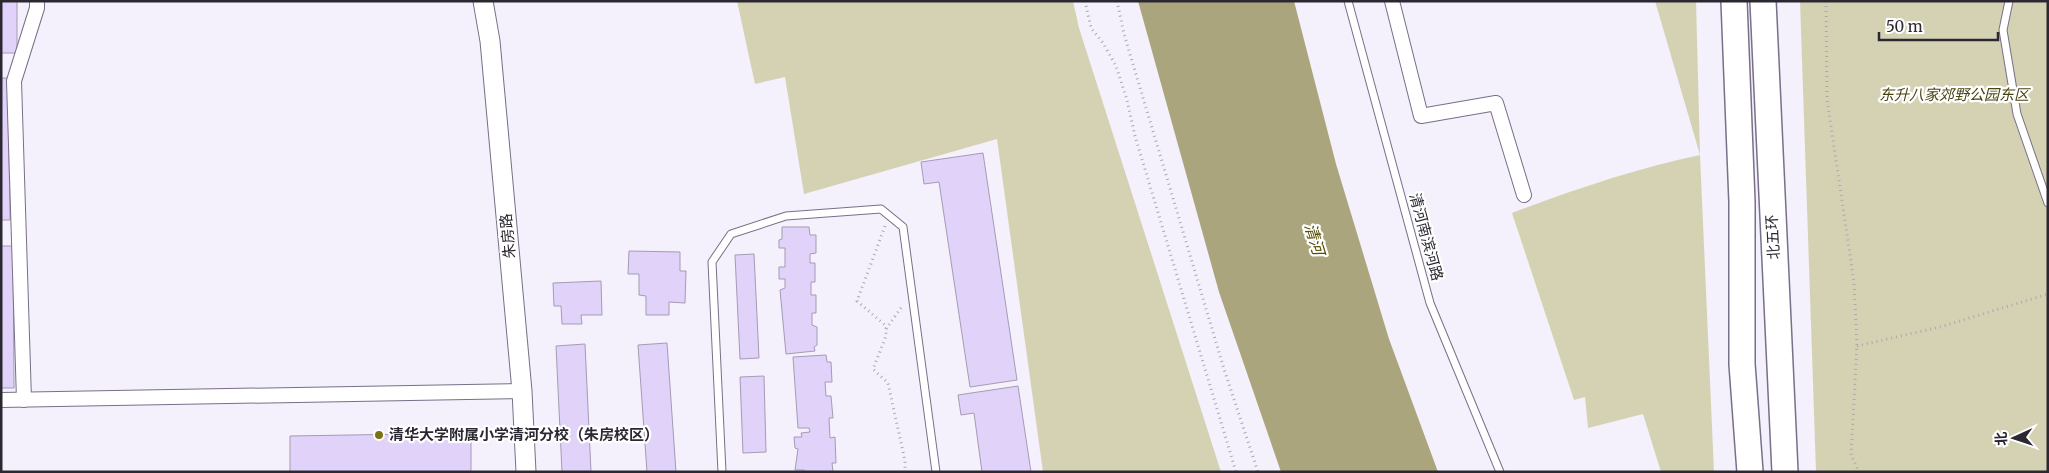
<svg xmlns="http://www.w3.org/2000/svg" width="2049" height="473" viewBox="0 0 2049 473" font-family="Merriweather,'Noto Sans SC',serif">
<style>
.green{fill:#d5d2b3}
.water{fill:#aaa57c}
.building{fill:#e1d2fa;stroke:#a59bb5}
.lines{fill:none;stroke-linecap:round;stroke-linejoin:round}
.lane-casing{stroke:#786f88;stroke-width:9}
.street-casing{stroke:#786f88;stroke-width:16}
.secondary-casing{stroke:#786f88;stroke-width:21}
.highway-casing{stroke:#786f88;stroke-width:28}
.path{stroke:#aca8b3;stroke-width:3;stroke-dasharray:1 4;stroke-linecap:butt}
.lane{stroke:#fff;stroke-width:7}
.street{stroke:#fff;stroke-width:14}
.secondary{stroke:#fff;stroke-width:19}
.highway{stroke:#fff;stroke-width:25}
.poi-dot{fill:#7d7213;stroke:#fff;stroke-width:2}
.labels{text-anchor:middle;stroke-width:4.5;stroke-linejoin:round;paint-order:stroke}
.park-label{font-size:15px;font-style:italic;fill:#494310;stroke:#fff}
.street-label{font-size:15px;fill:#2c2832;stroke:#fff}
.poi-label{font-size:15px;font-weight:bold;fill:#2c2832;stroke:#fff;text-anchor:start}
.water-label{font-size:16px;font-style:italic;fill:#564d02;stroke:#fff}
</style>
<rect width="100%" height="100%" fill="#f4f0fc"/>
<g class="green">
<path d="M737,1H1073L1079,28L1221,472H1043L997,139L804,194L785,77L755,84Z"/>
<path d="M1655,1H1696L1700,155L1714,472H1661L1643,414L1588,428L1585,397L1574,400L1512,213C1573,190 1637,168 1700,155Z"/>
<path d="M1800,1H2048V472H1816Z"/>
</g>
<path class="water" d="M1138,1H1294L1336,164L1389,339L1438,472H1281L1219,292Z"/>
<g class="building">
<rect x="1" y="1" width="16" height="52"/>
<path d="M1,78H8L10,220H1Z"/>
<path d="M983,153L1017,380L970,387L939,182L924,184L921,162Z"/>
<path d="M782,227H809L810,235H816V253L810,254V263H815V282H811V295H816V313H812V325L817,327V345L814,347L815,351L786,354L780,290L785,288V279H779V267H785V248H779V240L782,239Z"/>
<path d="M1,246H13L14,388H1Z"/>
<path d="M629,251L680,252V271H686L685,303L669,302V315H646V296L639,295V274H628Z"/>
<path d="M754,254L759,358L740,359L735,255Z"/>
<path d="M601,281L602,315H581L582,324H562L561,306H554L553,283Z"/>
<path d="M667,343L676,472H647L638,345Z"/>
<path d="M585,344L591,472H562L556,346Z"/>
<path d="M826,355L827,362H831L832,382H825L826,396H831L833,418H829L830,438L835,437L836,463H832L833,472H805L804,470H795L798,449L795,448L794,437H802L801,433L810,432L809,428H798L793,357Z"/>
<path d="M764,376L766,452L743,453L740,377Z"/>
<path d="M1018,386L1031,472H982L974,413L961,415L958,395Z"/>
<path d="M471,433V472H290V436Z"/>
</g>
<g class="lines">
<defs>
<g id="lane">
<path d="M1348,1L1430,303L1500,472"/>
<path d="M2009,1L2003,30L2017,114L2048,203"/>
<path d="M722,472L712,262L731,234L786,216L881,209L903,227L936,472"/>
</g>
<g id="street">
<path d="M1392,1L1421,116L1496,103L1524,195"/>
<path d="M1,400L522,391"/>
<path d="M24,400L14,81L37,8V1"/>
</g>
<path id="secondary" d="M483,1L490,41L522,391L526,472"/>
<g id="highway">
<path d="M1734,1L1742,202V364L1750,472"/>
<path d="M1763,1L1785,472"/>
</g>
</defs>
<use href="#lane" class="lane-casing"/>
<use href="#street" class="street-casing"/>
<use href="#secondary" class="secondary-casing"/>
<use href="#highway" class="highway-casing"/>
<g class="path">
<path d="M1085,1L1091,28L1103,43L1116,66L1127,100L1135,136L1236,472"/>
<path d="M1117,1L1124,34L1224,369L1258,472"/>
<path d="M1826,1L1827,99L1854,282L1857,346L1851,455L1859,472"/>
<path d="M885,226L857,301L886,326V336L873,369L888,383L905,461V472"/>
<path d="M886,329L903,305"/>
<path d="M1857,346L1940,327L2048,294"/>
</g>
<use href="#lane" class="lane"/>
<use href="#street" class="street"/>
<use href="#secondary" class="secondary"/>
<use href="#highway" class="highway"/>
</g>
<circle class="poi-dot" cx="379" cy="435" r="5"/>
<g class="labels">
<g class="park-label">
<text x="1954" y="100">东升八家郊野公园东区</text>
</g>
<g class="street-label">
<text transform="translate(508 236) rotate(-95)" y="5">朱房路</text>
<text transform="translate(1426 237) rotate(75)" y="5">清河南滨河路</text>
<text transform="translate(1773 237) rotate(-93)" y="5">北五环</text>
</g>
<g class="poi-label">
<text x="389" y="440">清华大学附属小学清河分校（朱房校区）</text>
</g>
<g class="water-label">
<text transform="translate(1315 239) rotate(73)" y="6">清河</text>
</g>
</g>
<rect width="2049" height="473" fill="none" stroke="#2c2832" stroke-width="5"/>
<g transform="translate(2014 438) rotate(267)" stroke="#ffffff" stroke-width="4" paint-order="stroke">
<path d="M0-4L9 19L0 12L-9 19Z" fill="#2c2832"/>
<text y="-8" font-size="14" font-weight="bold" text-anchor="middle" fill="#2c2832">北</text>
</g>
<path d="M1879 32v8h119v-8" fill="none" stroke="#2c2832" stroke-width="2.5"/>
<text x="1886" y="32" font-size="15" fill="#2c2832" stroke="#ffffff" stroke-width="4" paint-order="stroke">50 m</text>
</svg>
